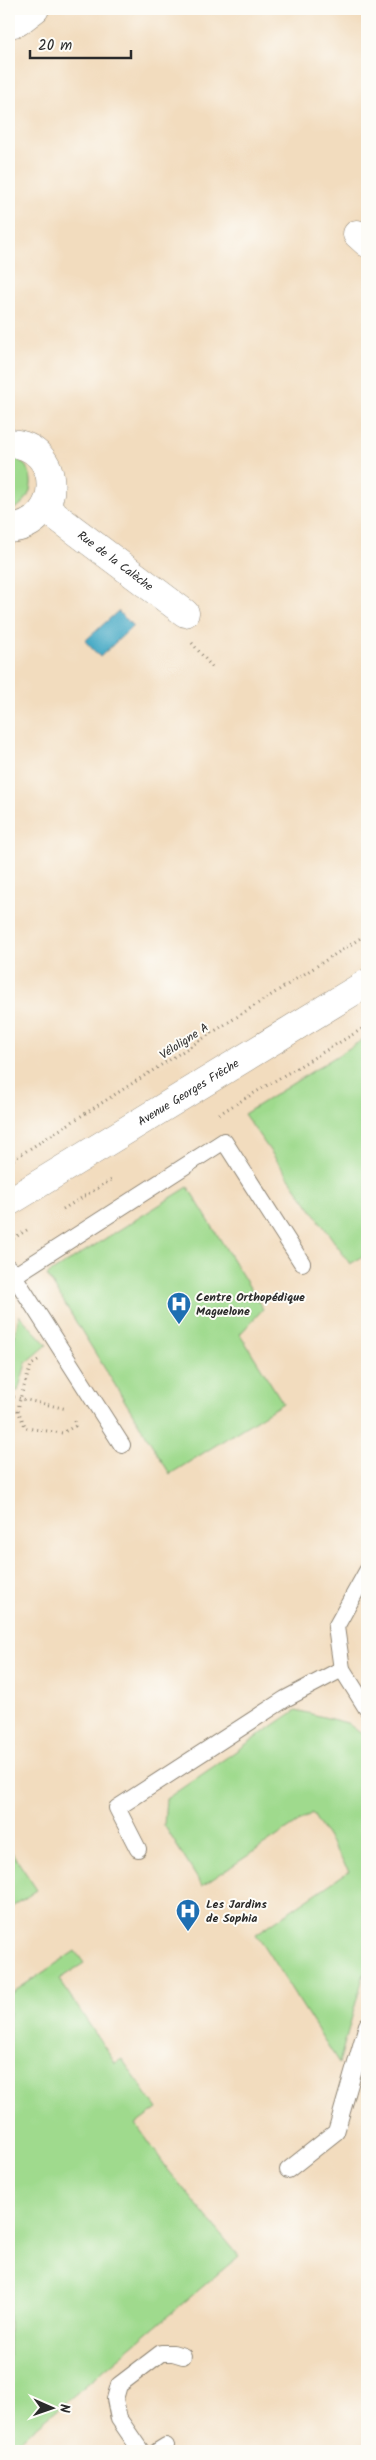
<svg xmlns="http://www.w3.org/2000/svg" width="376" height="2460" viewBox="0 0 376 2460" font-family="Kalam,sans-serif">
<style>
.green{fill:#9fda8d;stroke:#65825c}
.water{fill:#45a9c5;stroke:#386a78}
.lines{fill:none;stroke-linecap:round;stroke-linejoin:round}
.lane-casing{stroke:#8e8474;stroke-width:18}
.street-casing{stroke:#8e8474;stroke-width:29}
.primary-casing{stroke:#8e8474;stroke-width:29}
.path{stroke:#8e8474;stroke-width:3;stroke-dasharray:1 4;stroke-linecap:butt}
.lane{stroke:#fff;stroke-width:16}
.street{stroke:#fff;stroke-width:28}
.primary{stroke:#fff;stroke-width:28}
.labels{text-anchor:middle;stroke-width:4;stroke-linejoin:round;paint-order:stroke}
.street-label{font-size:12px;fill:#2b2b2b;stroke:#fdfcf7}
.poi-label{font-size:12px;font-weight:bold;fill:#2b2b2b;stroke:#fdfcf7;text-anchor:start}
</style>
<rect width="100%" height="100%" fill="#fdfcf7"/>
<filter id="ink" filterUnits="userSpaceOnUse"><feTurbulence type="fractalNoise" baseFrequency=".02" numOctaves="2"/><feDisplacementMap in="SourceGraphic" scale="10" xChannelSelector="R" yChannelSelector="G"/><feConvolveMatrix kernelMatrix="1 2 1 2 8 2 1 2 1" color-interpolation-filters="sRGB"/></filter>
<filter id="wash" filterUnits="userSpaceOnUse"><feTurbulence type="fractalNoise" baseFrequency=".0096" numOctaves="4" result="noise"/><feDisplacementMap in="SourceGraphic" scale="20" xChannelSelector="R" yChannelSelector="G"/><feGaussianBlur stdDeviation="1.12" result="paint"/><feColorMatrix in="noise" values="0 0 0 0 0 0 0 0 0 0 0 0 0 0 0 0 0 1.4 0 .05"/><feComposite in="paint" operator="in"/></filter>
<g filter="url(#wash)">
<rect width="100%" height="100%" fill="#f2dcbe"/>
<g class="green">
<path d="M9,455C39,464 38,502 9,511Z"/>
<path d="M367,1037V1254L350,1264L244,1114Z"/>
<path d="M188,1187L263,1309L240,1334L283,1403L170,1474L47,1275Z"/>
<path d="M19,1315L47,1345L26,1363L18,1391L9,1390V1365Z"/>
<path d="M296,1710L347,1723L367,1738V1963L339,2063L256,1934L349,1871L312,1813L202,1886L164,1825L166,1799Z"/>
<path d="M9,1848L37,1890L9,1909Z"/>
<path d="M75,1951L84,1963L59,1979L115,2063L122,2059L157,2109L136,2124L169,2171L239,2256L9,2450V1995Z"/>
</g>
<path class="water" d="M118,611L133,626L100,657L85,641Z"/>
</g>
<g filter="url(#ink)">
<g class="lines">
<defs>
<g id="lane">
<path d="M9,1268L122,1445"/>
<path d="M9,1279L224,1141L302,1263"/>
<path d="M367,1571L336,1627L342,1669L367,1709"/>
<path d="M138,1849L117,1808L285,1699L342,1669"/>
<path d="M288,2170L336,2132L367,2025"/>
<path d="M141,2451L119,2419L115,2399L119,2385L161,2353H173L183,2356"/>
<path d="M158,2451L166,2446"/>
</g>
<g id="street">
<path d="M9,24L18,22L35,9"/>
<path d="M357,234L367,243"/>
<path d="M9,443C64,445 65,524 9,529"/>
<path id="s1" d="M45,508L185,613"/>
</g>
<g id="primary">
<path id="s2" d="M9,1202L367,983"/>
</g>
</defs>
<use href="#lane" class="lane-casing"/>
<use href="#street" class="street-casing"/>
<use href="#primary" class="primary-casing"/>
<g class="path">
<path d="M192,643L212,667"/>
<path d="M219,1114L367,1026"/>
<path d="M9,1162L367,934"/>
<path d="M63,1209L113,1179"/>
<path d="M9,1241L27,1230"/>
<path d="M38,1361L31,1365L20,1399L18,1411L26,1428L62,1433L75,1426L74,1421"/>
<path d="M9,1396L67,1409"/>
</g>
<use href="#lane" class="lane"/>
<use href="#street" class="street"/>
<use href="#primary" class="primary"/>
</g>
</g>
<defs>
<symbol id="hospital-pin" viewBox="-11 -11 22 30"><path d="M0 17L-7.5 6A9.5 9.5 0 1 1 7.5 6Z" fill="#1f6fb2" stroke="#fdfcf7"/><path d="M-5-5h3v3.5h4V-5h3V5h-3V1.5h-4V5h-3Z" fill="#fff"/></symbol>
</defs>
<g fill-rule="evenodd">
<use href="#hospital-pin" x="165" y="1290" width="28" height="38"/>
<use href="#hospital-pin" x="174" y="1897" width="28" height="38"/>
</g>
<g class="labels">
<g class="street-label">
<text dy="4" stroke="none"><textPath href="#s1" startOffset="88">Rue de la Calèche</textPath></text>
<text transform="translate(184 1041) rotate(-33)" y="4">Véloligne A</text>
<text dy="4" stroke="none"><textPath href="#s2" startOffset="210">Avenue Georges Frêche</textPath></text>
</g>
<g class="poi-label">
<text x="196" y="1301">Centre Orthopédique<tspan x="196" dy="14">Maguelone</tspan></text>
<text x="206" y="1908">Les Jardins<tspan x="206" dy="14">de Sophia</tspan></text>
</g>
</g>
<rect width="376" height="2460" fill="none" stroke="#fdfcf7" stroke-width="30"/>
<g transform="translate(52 2408) rotate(92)" stroke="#fdfcf7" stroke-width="4" paint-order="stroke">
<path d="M0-4L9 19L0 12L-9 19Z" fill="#2b2b2b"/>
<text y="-8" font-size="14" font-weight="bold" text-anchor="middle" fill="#2b2b2b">N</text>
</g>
<path d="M30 50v8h101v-8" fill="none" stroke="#2b2b2b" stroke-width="2.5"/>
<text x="38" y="50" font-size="15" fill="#2b2b2b" stroke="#fdfcf7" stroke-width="4" paint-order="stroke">20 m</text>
</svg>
